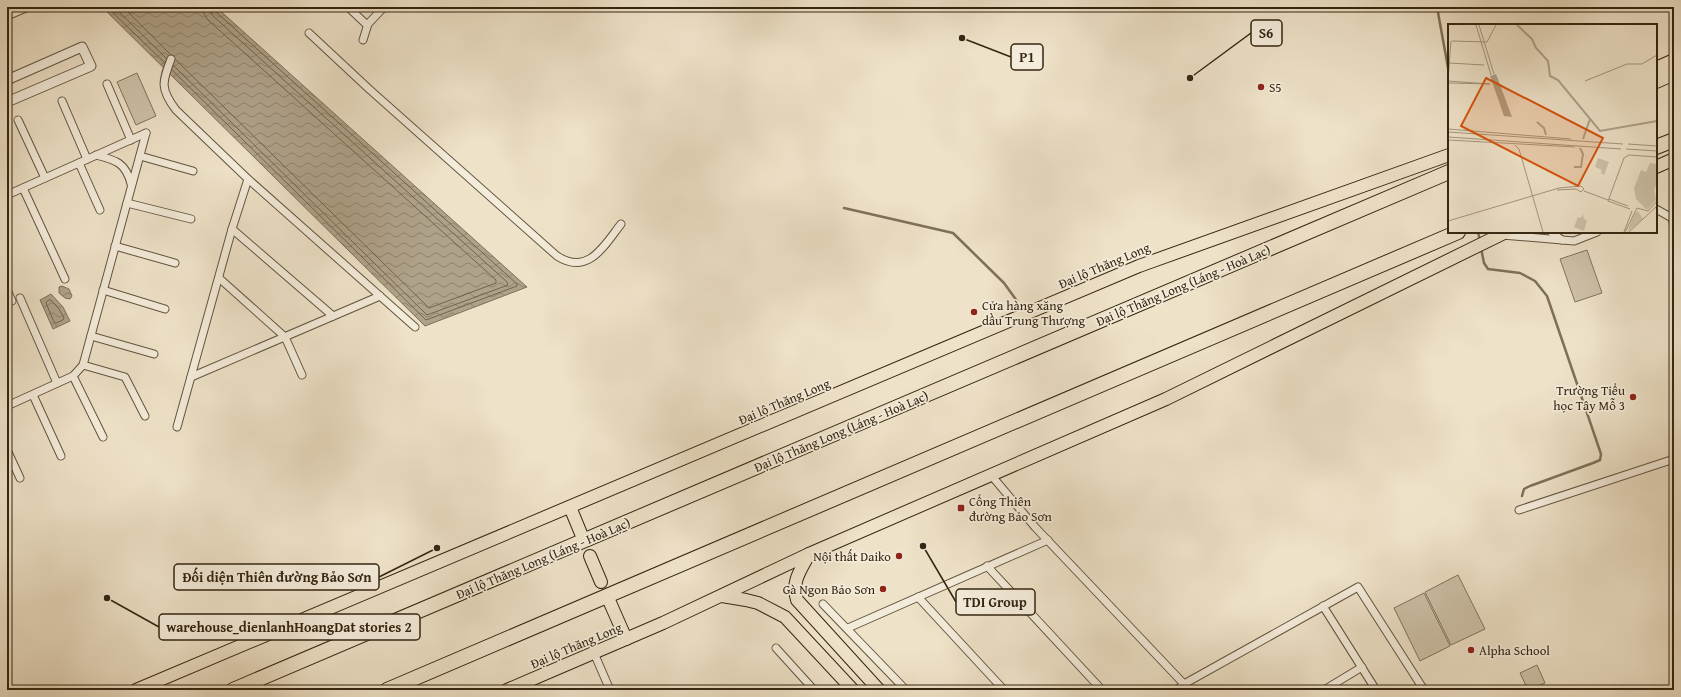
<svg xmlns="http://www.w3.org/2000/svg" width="1681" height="697" viewBox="0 0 1681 697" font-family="'Gentium Book Plus',serif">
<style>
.grass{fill:#cec2a9;stroke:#81745d}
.water{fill:url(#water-waves);stroke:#7e705a}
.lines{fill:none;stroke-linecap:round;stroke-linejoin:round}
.shore{stroke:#72644e;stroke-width:1}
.stream{stroke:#7e705a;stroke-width:2.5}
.minor-casing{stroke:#62543f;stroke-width:9}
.tertiary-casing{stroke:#62543f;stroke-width:11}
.primary-casing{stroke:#342511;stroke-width:14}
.motorway-casing{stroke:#342511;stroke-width:16}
.minor{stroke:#f4ecdb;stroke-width:7}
.tertiary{stroke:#f4ecdb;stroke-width:9}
.primary{stroke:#eee2c8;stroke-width:12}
.motorway{stroke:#eee2c8;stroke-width:14}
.poi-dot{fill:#8f2418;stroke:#f4ecdb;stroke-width:1.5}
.labels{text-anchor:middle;stroke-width:3.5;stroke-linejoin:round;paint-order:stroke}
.poi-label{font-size:13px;fill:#342511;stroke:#f4ecdb;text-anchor:start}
.street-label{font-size:13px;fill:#342511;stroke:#f4ecdb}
.inset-river{fill:none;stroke:#afa28a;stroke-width:2}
.inset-road{fill:none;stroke:#a4967f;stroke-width:1}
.view{fill:#d6540c;fill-opacity:0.15;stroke:#d6540c;stroke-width:2}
.inset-edge{fill:none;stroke:#342511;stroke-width:2}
.leader{fill:none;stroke:#342511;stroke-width:1.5}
.callout-dot{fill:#342511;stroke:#f4ecdb;stroke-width:1.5}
.callout{fill:#f4ecdb;stroke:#342511;stroke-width:1.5}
.callout-label{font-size:14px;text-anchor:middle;font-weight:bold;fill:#342511}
</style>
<defs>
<pattern id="water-waves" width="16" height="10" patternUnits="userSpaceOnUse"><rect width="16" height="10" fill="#afa28a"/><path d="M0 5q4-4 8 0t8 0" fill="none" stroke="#8f846f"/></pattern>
</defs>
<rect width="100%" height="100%" fill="#eee2c8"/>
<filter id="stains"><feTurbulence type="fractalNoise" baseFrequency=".005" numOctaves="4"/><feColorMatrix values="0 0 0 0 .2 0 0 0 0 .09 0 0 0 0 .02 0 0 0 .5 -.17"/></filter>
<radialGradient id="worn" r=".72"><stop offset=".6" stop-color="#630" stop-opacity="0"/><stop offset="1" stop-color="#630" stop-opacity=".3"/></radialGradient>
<g class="grass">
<path d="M137,73L156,116L136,125L117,82Z"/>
<path d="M1587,250L1602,293L1575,302L1560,259Z"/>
<path d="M1458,575L1485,629L1451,645L1425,592Z"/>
<path d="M1424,593L1450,646L1420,661L1394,608Z"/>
<path d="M1537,665L1545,683L1528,690L1520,673Z"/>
</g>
<g class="water">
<path d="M102,7H216L527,287L425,326Z"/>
<path d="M62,286L69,289L72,296L70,299L65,298L59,293V287Z"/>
<path d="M51,294L63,307L70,321L53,329L40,300Z"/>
</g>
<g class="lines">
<g class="shore">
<path d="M107,7L165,63"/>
<path d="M114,7L166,58"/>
<path d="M123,7L171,55"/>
<path d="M175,59L429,308L496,283V280L208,20L204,14L203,7"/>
<path d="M173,65L427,315L508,285L507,282L212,15L209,7"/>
<path d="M172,70L426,320L517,286V284L216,12L214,7"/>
<path d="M49,300H51L59,309L64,318L63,320L56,323L54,322L46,303Z"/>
</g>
<g class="stream">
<path d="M1437,7L1449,73"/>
<path d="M844,208L953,233L1004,283L1017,301"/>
<path d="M1478,232L1480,241"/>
<path d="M1481,248L1484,263L1488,269L1520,273L1535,281L1547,296L1601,454L1600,460L1593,463L1530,486L1524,489L1522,496"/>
</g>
<defs>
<g id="minor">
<path d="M348,7L367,25"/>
<path d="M7,16L28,7"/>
<path d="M309,33L369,89L557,256C588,276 604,246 621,224"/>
<path d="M363,40L368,24L384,7"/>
<path d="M171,59C162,82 160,89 176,110L248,179L415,327"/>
<path d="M107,84L131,140"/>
<path d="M62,101L87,159"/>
<path d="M18,120L45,178"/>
<path d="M96,155C116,160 126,163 131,184"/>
<path d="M140,156L193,171"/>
<path d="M79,163L100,210"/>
<path d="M23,188L65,279"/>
<path d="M7,195L146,133"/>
<path d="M127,203L191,219"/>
<path d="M1656,209L1672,218L1674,226"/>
<path d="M232,229L333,316"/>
<path d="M1551,232L1562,240"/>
<path d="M1502,235L1574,241L1597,232"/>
<path d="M115,246L175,263"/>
<path d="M219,278L285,337L302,375"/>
<path d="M7,290L12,301"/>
<path d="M103,290L165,309"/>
<path d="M20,298L57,383"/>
<path d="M91,336L154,354"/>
<path d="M83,365L125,377L145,416"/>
<path d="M73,376L103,437"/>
<path d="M191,377L380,296"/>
<path d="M33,395L61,456"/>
<path d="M7,406L73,376L83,365L146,133"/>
<path d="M177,427L232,229L248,179"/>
<path d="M7,450L20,478"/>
<path d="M991,475L1035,527L1184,684"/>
<path d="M1519,510L1674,459"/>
<path d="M987,566L1102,690"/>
<path d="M918,597L1004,690"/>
<path d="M823,604L906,690"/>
<path d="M1323,606L1376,690"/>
<path d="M848,628L1048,540"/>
<path d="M776,648L814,690"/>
<path d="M594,653L610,690"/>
<path d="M1177,690L1184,684L1358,587L1424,690"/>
<path d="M1324,690L1362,667"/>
</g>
<path id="tertiary" d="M7,80L82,47L91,66L7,102"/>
<g id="primary">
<path d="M1656,68L1674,60"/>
<path d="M1656,167L1674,159"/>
<path d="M570,507L582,536"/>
<path d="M809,554C801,570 791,581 797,600L879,690"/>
<path d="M590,556L601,582"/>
<path d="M722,596L746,600L758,603L785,617L853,690"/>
<path d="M608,598L626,639"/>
<path d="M136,690L1139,266L1449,155"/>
<path d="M507,690L663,623L809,554L1166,399L1506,232"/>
</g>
<g id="motorway">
<path d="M1656,81L1674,73"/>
<path d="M1656,147L1674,140"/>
<path d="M233,690L1449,172"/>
<path d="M387,690L1458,232"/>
</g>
</defs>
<use href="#minor" class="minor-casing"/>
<use href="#tertiary" class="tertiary-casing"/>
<use href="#primary" class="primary-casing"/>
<use href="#motorway" class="motorway-casing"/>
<use href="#minor" class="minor"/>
<use href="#tertiary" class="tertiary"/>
<use href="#primary" class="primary"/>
<use href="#motorway" class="motorway"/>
</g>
<g class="poi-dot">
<circle cx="1261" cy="87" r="4"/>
<circle cx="974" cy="312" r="4"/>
<circle cx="1633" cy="397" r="4"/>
<rect x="957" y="504" width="8" height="8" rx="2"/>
<circle cx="899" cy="556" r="4"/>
<circle cx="883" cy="589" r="4"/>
<circle cx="1471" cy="650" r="4"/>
</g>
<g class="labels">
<g class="poi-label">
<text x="1269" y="92">S5</text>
<text x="982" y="310">Cửa hàng xăng<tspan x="982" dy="15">dầu Trung Thượng</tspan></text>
<text x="1625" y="395" text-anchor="end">Trường Tiểu<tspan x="1625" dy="15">học Tây Mỗ 3</tspan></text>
<text x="969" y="506">Cổng Thiên<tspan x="969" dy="15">đường Bảo Sơn</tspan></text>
<text x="891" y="561" text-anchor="end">Nội thất Daiko</text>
<text x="875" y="594" text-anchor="end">Gà Ngon Bảo Sơn</text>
<text x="1479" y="655">Alpha School</text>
</g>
<g class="street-label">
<text transform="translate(1104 265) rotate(-23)" y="5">Đại lộ Thăng Long</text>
<text transform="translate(1183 285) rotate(-23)" y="5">Đại lộ Thăng Long (Láng - Hoà Lạc)</text>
<text transform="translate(784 401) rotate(-23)" y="5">Đại lộ Thăng Long</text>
<text transform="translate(841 431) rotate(-23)" y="5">Đại lộ Thăng Long (Láng - Hoà Lạc)</text>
<text transform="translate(543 558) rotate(-23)" y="5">Đại lộ Thăng Long (Láng - Hoà Lạc)</text>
<text transform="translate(576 645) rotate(-23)" y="5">Đại lộ Thăng Long</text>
</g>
</g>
<g transform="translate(1448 24)">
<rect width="209" height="209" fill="#eee2c8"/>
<path d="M202,139L209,140V158L206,166L208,176L199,186L188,175L186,164L193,146L198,148Z" fill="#cec2a9"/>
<path d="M150,134L161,138L156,151L153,149L154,146L147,143ZM190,187L195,195L179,208L186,190ZM135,190L136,195L139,196L136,207L126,203L130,193L133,194Z" fill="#cec2a9"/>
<path d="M48,50L64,93L56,92L42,52Z" fill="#afa28a"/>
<path class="inset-river" d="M69,1L84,15L88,24L100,37L102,52L110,56L152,107L209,97M89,98L96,104L98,111M135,115L142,95M126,143H133L135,130L132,124"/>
<path class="inset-road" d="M28,1L43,51M31,1L46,50M4,17L39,18L48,1M1,39L36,41M0,57L42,60L1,59M0,57L3,17M137,57L179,40H194L209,31M0,105L123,115M0,108L175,120M0,113L173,125M0,116L127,123M180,120L209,122M67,121L71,125L95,208M178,125L209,127M136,167L160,176M161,175L180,182M189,184L200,187L209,177M182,185L160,177L176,134L181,131L209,133M0,197L111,164L133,162L136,165L133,168L128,165L109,166M176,208L184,187M177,208L189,184M181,208L209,182"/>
<path class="view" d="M38,54L155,114L130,162L13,102Z"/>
<rect width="209" height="209" class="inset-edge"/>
</g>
<path class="leader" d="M1190 78L1251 33M962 38L1011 57M437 548L379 577M923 546L956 602M107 598L159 627"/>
<g class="callout-dot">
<circle cx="1190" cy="78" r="4"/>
<circle cx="962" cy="38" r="4"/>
<circle cx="437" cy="548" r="4"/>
<circle cx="923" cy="546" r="4"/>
<circle cx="107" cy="598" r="4"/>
</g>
<g class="callout">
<rect x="1251" y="20" width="31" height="26" rx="4"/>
<rect x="1011" y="44" width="32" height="26" rx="4"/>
<rect x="174" y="564" width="205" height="26" rx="4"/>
<rect x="956" y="589" width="79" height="26" rx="4"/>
<rect x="159" y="614" width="261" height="26" rx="4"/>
</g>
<g class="callout-label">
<text x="1266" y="38">S6</text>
<text x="1027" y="62">P1</text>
<text x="277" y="582">Đối diện Thiên đường Bảo Sơn</text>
<text x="995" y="607">TDI Group</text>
<text x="289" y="632">warehouse_dienlanhHoangDat stories 2</text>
</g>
<rect width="1681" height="697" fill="none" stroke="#eee2c8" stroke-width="24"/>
<rect x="8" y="8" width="1665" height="681" fill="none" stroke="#342511" stroke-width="2"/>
<rect x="12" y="12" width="1657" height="673" fill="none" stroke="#342511"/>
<rect width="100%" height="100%" filter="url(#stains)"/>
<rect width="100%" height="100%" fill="url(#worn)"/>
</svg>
